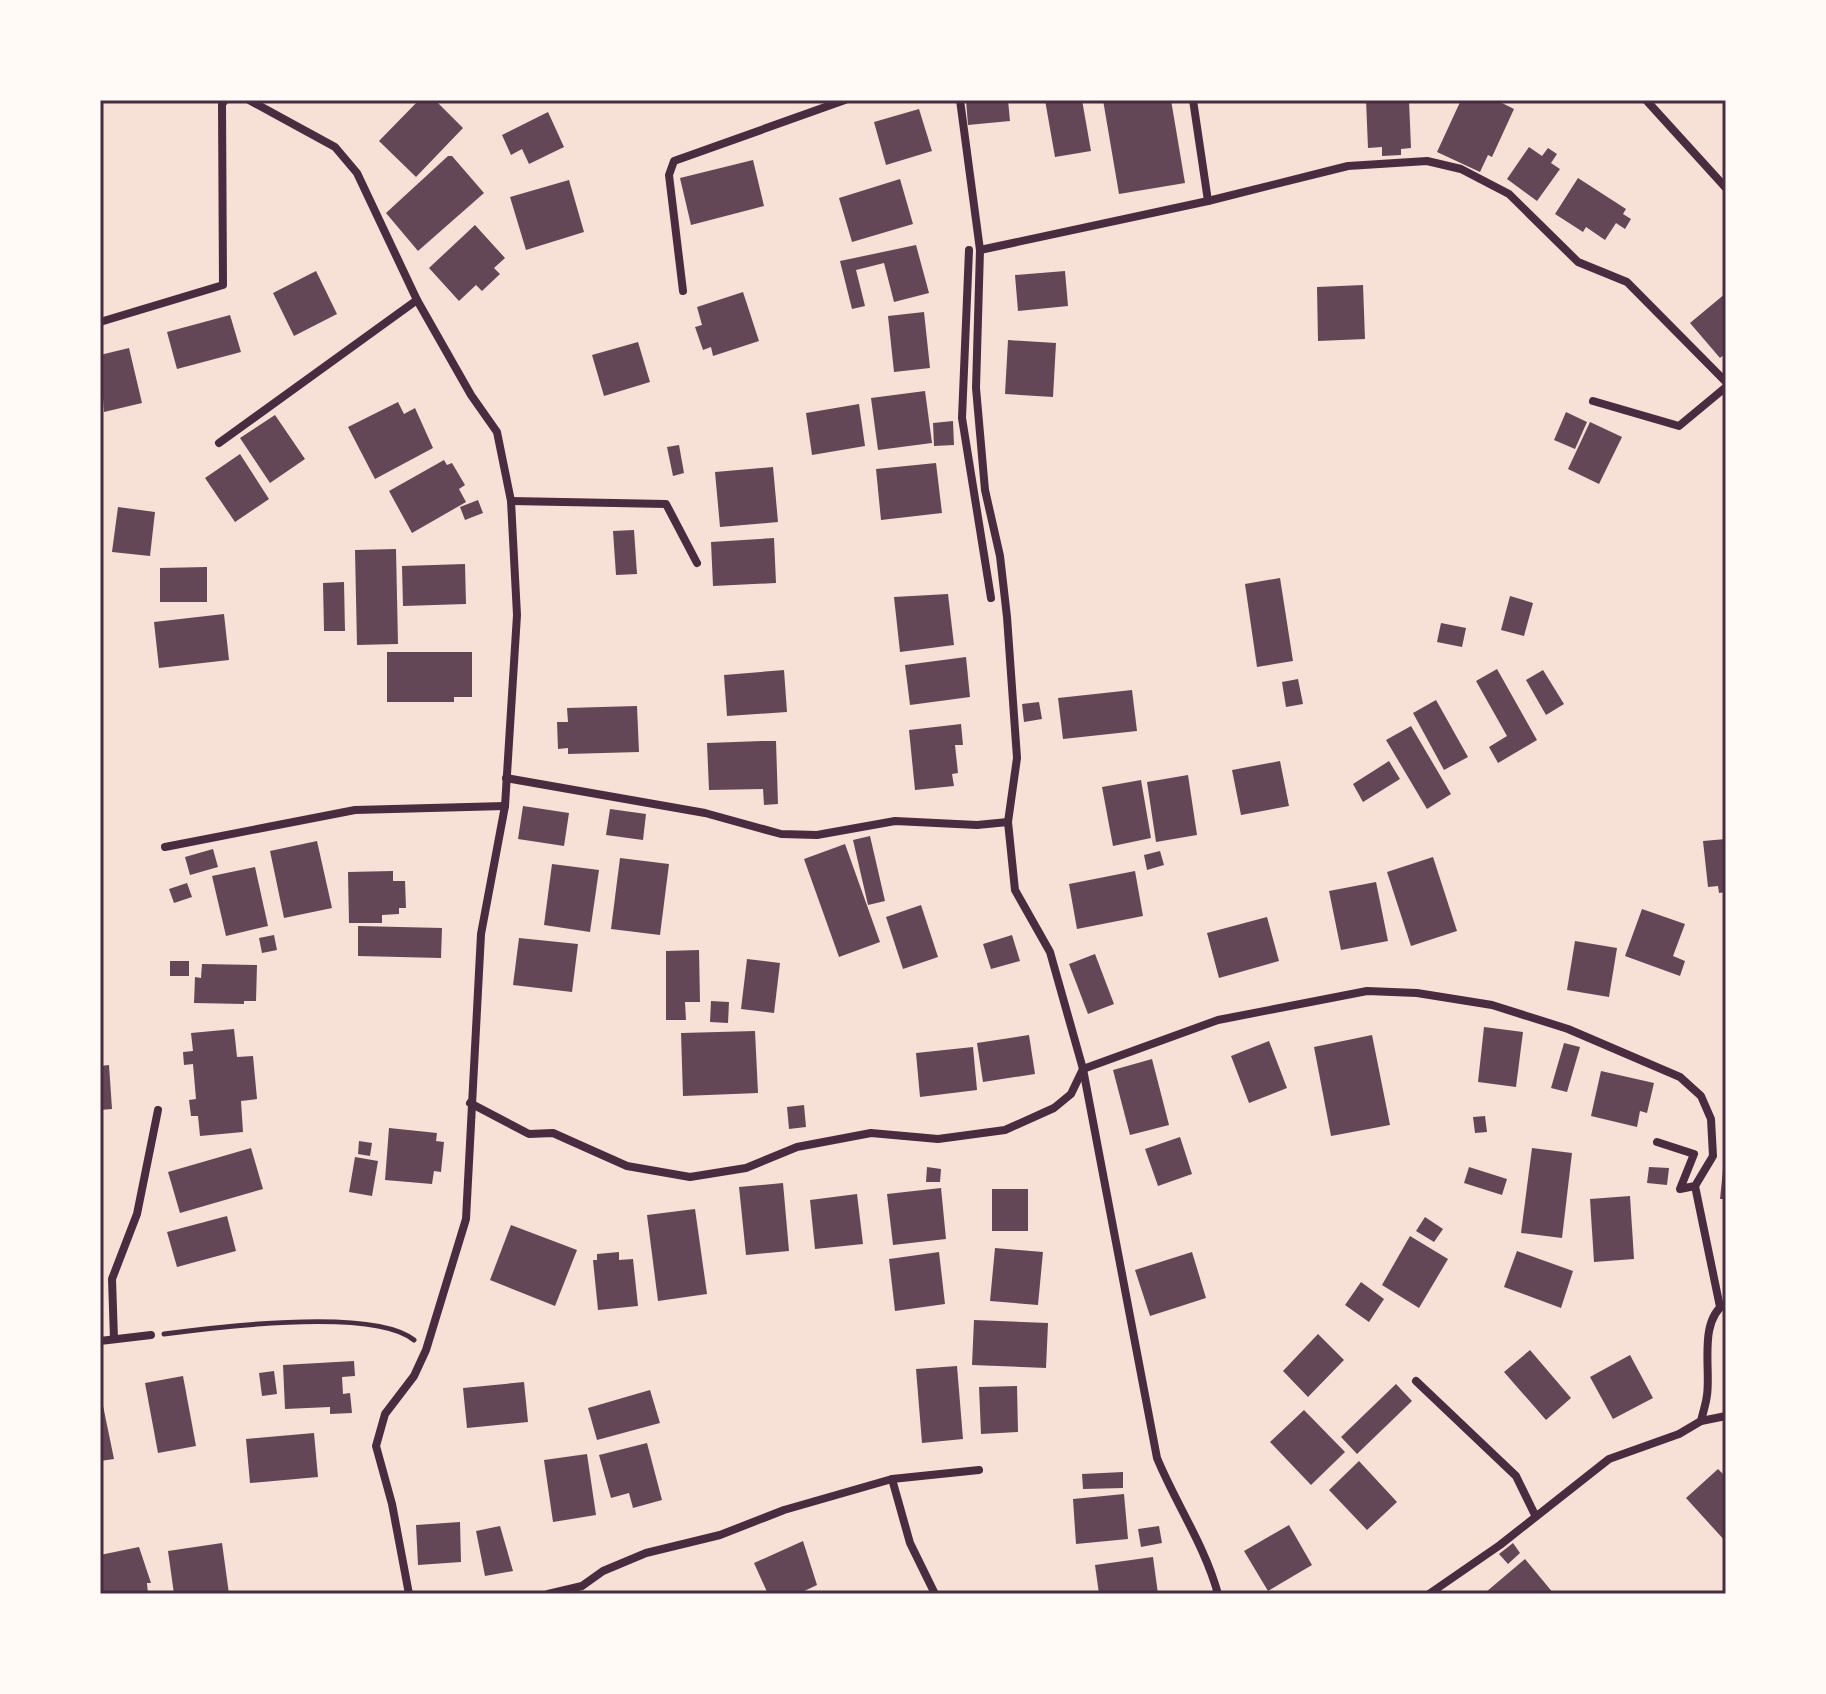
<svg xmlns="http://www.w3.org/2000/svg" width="1826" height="1694" viewBox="0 0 1826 1694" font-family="Jost,sans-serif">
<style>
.building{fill:#644757}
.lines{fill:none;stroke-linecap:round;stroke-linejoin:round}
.path{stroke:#4a2c40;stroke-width:5}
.minor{stroke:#4a2c40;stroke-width:8}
.neatline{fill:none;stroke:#4a2c40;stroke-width:3}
</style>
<rect width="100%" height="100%" fill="#f7e1d7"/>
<g class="building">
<path d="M419,100H435L463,128L416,177L379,141Z"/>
<path d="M966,100H1008L1010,121L968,125Z"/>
<path d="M1045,100H1082L1091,151L1055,157Z"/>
<path d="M1103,100H1171L1185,183L1119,194Z"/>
<path d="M1366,100H1409L1411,148L1401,149V155L1382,156V147L1368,148Z"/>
<path d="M1461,100H1496L1514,109L1492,157L1488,155L1480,172L1437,152Z"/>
<path d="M919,109L932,151L886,165L874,122Z"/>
<path d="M548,112L564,147L529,164L522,149L511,155L502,135Z"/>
<path d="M1529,147L1542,156L1548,148L1557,154L1551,163L1560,169L1537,201L1507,179Z"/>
<path d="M448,156H452L484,193L418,251L386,213Z"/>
<path d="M753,160L764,206L691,225L680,178Z"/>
<path d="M1578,178L1626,209L1623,214L1631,219L1625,229L1616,223L1605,240L1586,227L1583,232L1555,214Z"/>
<path d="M900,179L913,224L852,242L839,198Z"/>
<path d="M569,180L584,232L526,250L510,197Z"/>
<path d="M475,225L505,258L494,268L500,274L482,291L476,285L459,301L429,268Z"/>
<path d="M916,245L929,293L894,302L884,263L856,270L865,306L852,309L840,261Z"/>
<path d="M316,271L337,314L294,336L273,293Z"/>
<path d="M1065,271L1068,306L1018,311L1015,275Z"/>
<path d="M1363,285L1365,339L1318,341L1317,287Z"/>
<path d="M743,292L759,341L713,356L711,347L703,350L695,327L702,325L697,307Z"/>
<path d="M1726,293V353L1720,358L1690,323Z"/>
<path d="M924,312L930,368L894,372L888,316Z"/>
<path d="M230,315L241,352L177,369L167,332Z"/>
<path d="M1008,340L1056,343L1053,397L1005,394Z"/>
<path d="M638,342L650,382L604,396L592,355Z"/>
<path d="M129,348L142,403L104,412L100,355Z"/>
<path d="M925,391L932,443L878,450L871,398Z"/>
<path d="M398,402L404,414L415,408L433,448L375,479L348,427Z"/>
<path d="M859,404L865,446L812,455L806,413Z"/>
<path d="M1566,412L1587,422L1575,449L1554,440Z"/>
<path d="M275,415L305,459L270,483L240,438Z"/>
<path d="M953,421L954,445L934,446L933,423Z"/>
<path d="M1590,422L1622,437L1599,484L1568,469Z"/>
<path d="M679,445L684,473L673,476L667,447Z"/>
<path d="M240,454L269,499L235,522L205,478Z"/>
<path d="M444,460L447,465L452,463L465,485L459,489L466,502L412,533L389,491Z"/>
<path d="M936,463L942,513L881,520L876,469Z"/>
<path d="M773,467L778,522L720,527L715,472Z"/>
<path d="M478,500L483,513L465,520L460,507Z"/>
<path d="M118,507L155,512L150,556L112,552Z"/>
<path d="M634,530L637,574L616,575L613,531Z"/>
<path d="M774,538L776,583L713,586L711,542Z"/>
<path d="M396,549L398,644L357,645L355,550Z"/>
<path d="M465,564L466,604L403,606L402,566Z"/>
<path d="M207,567V602H160V568Z"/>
<path d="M1280,578L1293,661L1257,667L1245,584Z"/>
<path d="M344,582L345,631H324L323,583Z"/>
<path d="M948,594L954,645L900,652L894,597Z"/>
<path d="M1510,596L1533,603L1524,636L1501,630Z"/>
<path d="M224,614L229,660L159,668L154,622Z"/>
<path d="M1441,623L1466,628L1462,647L1437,642Z"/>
<path d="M387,652H472V697H454V702H387Z"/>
<path d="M966,657L970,697L910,705L905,665Z"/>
<path d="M1497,669L1537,740L1498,763L1489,747L1507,736L1476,681Z"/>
<path d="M784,670L787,712L727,716L724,675Z"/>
<path d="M1543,670L1564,704L1546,715L1526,680Z"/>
<path d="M1298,679L1303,704L1286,707L1282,682Z"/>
<path d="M1132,690L1137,731L1063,739L1058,698Z"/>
<path d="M1436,700L1468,757L1444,770L1413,713Z"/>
<path d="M1039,702L1042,719L1024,722L1022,704Z"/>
<path d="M637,706L639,752L568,754V748L558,749L557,722H568L567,708Z"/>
<path d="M961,724L963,745H955L958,773L952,774L954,786L915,790L909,730Z"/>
<path d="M1411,726L1451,794L1427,809L1386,740Z"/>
<path d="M762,741H776L778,804L764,805L763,789L709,790L707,743Z"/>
<path d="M1280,761L1289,806L1241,815L1232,770Z"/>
<path d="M1389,761L1400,779L1363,802L1353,784Z"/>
<path d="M1188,775L1197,835L1156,842L1147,782Z"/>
<path d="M1141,780L1151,838L1113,846L1102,787Z"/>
<path d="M523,806L569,813L564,846L518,839Z"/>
<path d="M610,809L646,814L643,840L606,835Z"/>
<path d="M870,836L885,901L868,905L853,840Z"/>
<path d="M1726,839V892L1719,893L1718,886L1708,887L1703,841Z"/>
<path d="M317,841L332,908L284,918L270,851Z"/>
<path d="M845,844L880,942L839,957L804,859Z"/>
<path d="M213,849L218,867L190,875L185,857Z"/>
<path d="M1160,851L1164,865L1147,870L1144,855Z"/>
<path d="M1433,857L1457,931L1411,946L1387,872Z"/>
<path d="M620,858L669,864L660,935L611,929Z"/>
<path d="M552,864L599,870L590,932L544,925Z"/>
<path d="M255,867L268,926L226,936L212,876Z"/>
<path d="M393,871V881H405L406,908H399V914L382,915V923H349L348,872Z"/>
<path d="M1135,871L1143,916L1077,929L1069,884Z"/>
<path d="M1376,882L1388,941L1341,950L1329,891Z"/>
<path d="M187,883L192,897L174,903L169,889Z"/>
<path d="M921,905L938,957L903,969L886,917Z"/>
<path d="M1642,909L1685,924L1673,956L1685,961L1680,976L1625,956Z"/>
<path d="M1267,917L1279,961L1219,978L1207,933Z"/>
<path d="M358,926L442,928L441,958L358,956Z"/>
<path d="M274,935L277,950L262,953L259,938Z"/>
<path d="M1012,935L1020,961L991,969L983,944Z"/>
<path d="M519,938L578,944L572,992L513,985Z"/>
<path d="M1575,941L1617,948L1609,997L1567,990Z"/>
<path d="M699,950L700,1002H685L686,1020H666V951Z"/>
<path d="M1095,954L1114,1004L1088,1014L1069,964Z"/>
<path d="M747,959L780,963L774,1013L741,1009Z"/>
<rect x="170" y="961" width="19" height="15"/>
<path d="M202,964L257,965L256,1001H244V1004L194,1003L195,977L201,978Z"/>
<path d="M711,1001L729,1002L728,1023L710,1022Z"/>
<path d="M1484,1027L1523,1032L1516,1087L1478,1082Z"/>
<path d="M234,1029L237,1057L253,1056L257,1099L241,1101L243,1132L200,1136L198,1116H191L189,1100L196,1099L193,1064L184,1065L183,1052L193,1051L191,1033Z"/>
<path d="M755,1031L758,1093L683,1096L681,1033Z"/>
<path d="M1029,1035L1035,1074L983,1082L977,1043Z"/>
<path d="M1372,1035L1390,1125L1331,1136L1314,1047Z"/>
<path d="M1269,1041L1287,1088L1249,1103L1231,1056Z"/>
<path d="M1564,1043L1580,1047L1567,1092L1551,1088Z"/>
<path d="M973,1047L977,1090L920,1097L916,1053Z"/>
<path d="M1152,1059L1169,1125L1130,1135L1113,1070Z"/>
<path d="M109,1065L112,1109L100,1110V1066Z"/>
<path d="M1601,1071L1654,1083L1647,1113L1640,1111L1637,1127L1591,1116Z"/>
<path d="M804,1105L806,1127L789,1129L787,1107Z"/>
<path d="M1485,1116L1487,1132L1475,1133L1473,1117Z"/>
<path d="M389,1128L437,1133L436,1141L444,1142L441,1172L434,1171L432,1184L385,1180Z"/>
<path d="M1180,1137L1192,1174L1158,1186L1145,1149Z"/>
<path d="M359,1141L372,1143L370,1156L358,1154Z"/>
<path d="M251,1148L263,1189L180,1213L168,1172Z"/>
<path d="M1532,1148L1572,1153L1562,1238L1521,1233Z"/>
<path d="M355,1157L378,1161L372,1196L349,1192Z"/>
<path d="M1724,1160H1726V1199H1720Z"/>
<path d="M927,1167L941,1169L940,1182H926Z"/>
<path d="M1469,1167L1507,1179L1502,1195L1464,1183Z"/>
<path d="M1649,1167L1669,1168L1667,1185L1647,1183Z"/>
<path d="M783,1183L789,1251L746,1255L739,1187Z"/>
<path d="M941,1188L946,1239L893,1245L887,1194Z"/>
<rect x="992" y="1189" width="36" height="42"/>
<path d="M857,1194L863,1244L815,1249L810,1200Z"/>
<path d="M1630,1196L1634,1259L1594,1262L1590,1199Z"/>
<path d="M695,1209L707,1294L658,1301L647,1215Z"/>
<path d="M227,1216L236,1251L177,1267L167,1232Z"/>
<path d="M1425,1217L1443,1229L1434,1242L1416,1231Z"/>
<path d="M511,1225L577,1250L555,1306L490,1280Z"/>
<path d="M1410,1236L1448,1259L1419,1308L1382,1285Z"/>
<path d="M995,1248L1043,1252L1038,1305L990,1301Z"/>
<path d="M1517,1251L1573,1271L1561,1308L1504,1287Z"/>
<path d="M619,1252V1260L633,1259L638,1306L598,1310L593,1260H597V1254Z"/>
<path d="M939,1252L945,1304L895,1311L889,1259Z"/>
<path d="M1192,1252L1206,1298L1150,1316L1135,1270Z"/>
<path d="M1361,1282L1384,1299L1369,1322L1345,1305Z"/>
<path d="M974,1320L1048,1323L1046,1368L972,1365Z"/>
<path d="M1318,1334L1344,1360L1308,1397L1283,1371Z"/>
<path d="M1530,1350L1571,1398L1546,1420L1504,1372Z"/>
<path d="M1630,1355L1653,1398L1613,1419L1590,1377Z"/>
<path d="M354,1361L355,1376L342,1377L343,1394L350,1393L352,1413L330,1414V1407L285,1409L283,1365Z"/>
<path d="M957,1366L963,1439L922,1443L916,1369Z"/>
<path d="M274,1371L277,1394L262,1396L259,1373Z"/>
<path d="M183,1376L196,1446L158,1453L145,1383Z"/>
<path d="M524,1382L528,1422L467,1428L463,1388Z"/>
<path d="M1396,1384L1412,1401L1357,1454L1341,1437Z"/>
<path d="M1017,1386L1018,1432L981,1434L979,1387Z"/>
<path d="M650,1390L660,1423L597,1440L588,1408Z"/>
<path d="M100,1391L114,1459L100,1461Z"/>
<path d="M1304,1410L1345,1452L1311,1485L1270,1442Z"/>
<path d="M314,1433L318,1477L250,1483L246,1439Z"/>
<path d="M647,1443L662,1500L633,1508L629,1493L611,1498L599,1455Z"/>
<path d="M587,1454L596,1515L553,1522L544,1460Z"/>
<path d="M1359,1461L1397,1502L1367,1530L1329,1490Z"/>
<path d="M1718,1469L1726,1477V1542L1686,1498Z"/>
<path d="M1123,1472V1488L1083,1489L1082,1474Z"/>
<path d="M1124,1494L1128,1539L1076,1544L1073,1499Z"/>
<path d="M460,1522L461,1562L418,1565L416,1525Z"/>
<path d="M1289,1525L1312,1565L1268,1591L1244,1551Z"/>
<path d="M500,1526L513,1571L485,1576L476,1531Z"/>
<path d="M1159,1526L1162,1543L1141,1547L1138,1529Z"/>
<path d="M803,1541L817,1585L798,1594H768L754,1563Z"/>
<path d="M222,1543L229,1594H174L168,1551Z"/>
<path d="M1513,1543L1520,1553L1508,1564L1499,1554Z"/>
<path d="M139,1547L151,1583H147L148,1594H102L100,1555Z"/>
<path d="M1153,1557L1158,1594H1099L1095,1565Z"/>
<path d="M1525,1559L1554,1594H1488L1486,1592Z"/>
</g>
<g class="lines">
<path class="path" d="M164,1334C217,1327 373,1307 414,1340"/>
<g class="minor">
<path d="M249,100L335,147L357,173L417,300L471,395L497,432L511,501L517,615L505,806L481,934L466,1219L426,1350L414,1376L385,1414L376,1446L392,1504L409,1594"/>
<path d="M960,100L980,250L976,388L985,490L1000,556L1007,617L1017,758L1008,822L1015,890L1050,952L1083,1069L1157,1458C1176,1504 1205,1546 1218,1594"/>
<path d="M1193,100L1208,201"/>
<path d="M1646,100L1726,188"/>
<path d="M969,250L962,418L991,598"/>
<path d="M980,250L1208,201L1348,166L1427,161L1461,169L1509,194L1578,262L1627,282L1726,382"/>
<path d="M683,291L669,175L674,161L845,100"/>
<path d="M100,322L223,285L222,104L225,100"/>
<path d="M1593,401L1679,426L1726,387"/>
<path d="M219,443L417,300"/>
<path d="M511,501L666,504L697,563"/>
<path d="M506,778L705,813L781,834L817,835L895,821L977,825L1008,822"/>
<path d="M165,847L355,810L505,806"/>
<path d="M470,1103L529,1134L553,1133L627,1166L690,1177L746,1168L797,1147L871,1133L938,1139L1005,1130L1054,1108L1071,1094L1083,1069L1218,1020L1367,991L1417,993L1492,1005L1568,1029L1680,1077L1701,1096L1711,1119L1713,1156L1695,1186L1680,1189L1694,1154L1657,1142"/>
<path d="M1695,1186L1720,1307"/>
<path d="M114,1339L112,1279L137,1214L158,1110"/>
<path d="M100,1341L151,1335"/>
<path d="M1416,1381L1516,1476L1535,1515"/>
<path d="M1701,1421L1726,1416"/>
<path d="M892,1479L910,1543L935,1594"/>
<path d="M548,1594L582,1586L603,1571L646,1553L720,1535L784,1510L892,1479L979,1470"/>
<path d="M1429,1594L1500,1545L1609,1459L1679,1434L1701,1421C1703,1412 1706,1404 1707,1395C1711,1369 1698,1320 1726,1303"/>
</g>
</g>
<rect width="1826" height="1694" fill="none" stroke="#fffaf5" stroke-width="204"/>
<rect x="102" y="102" width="1622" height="1490" class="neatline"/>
</svg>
